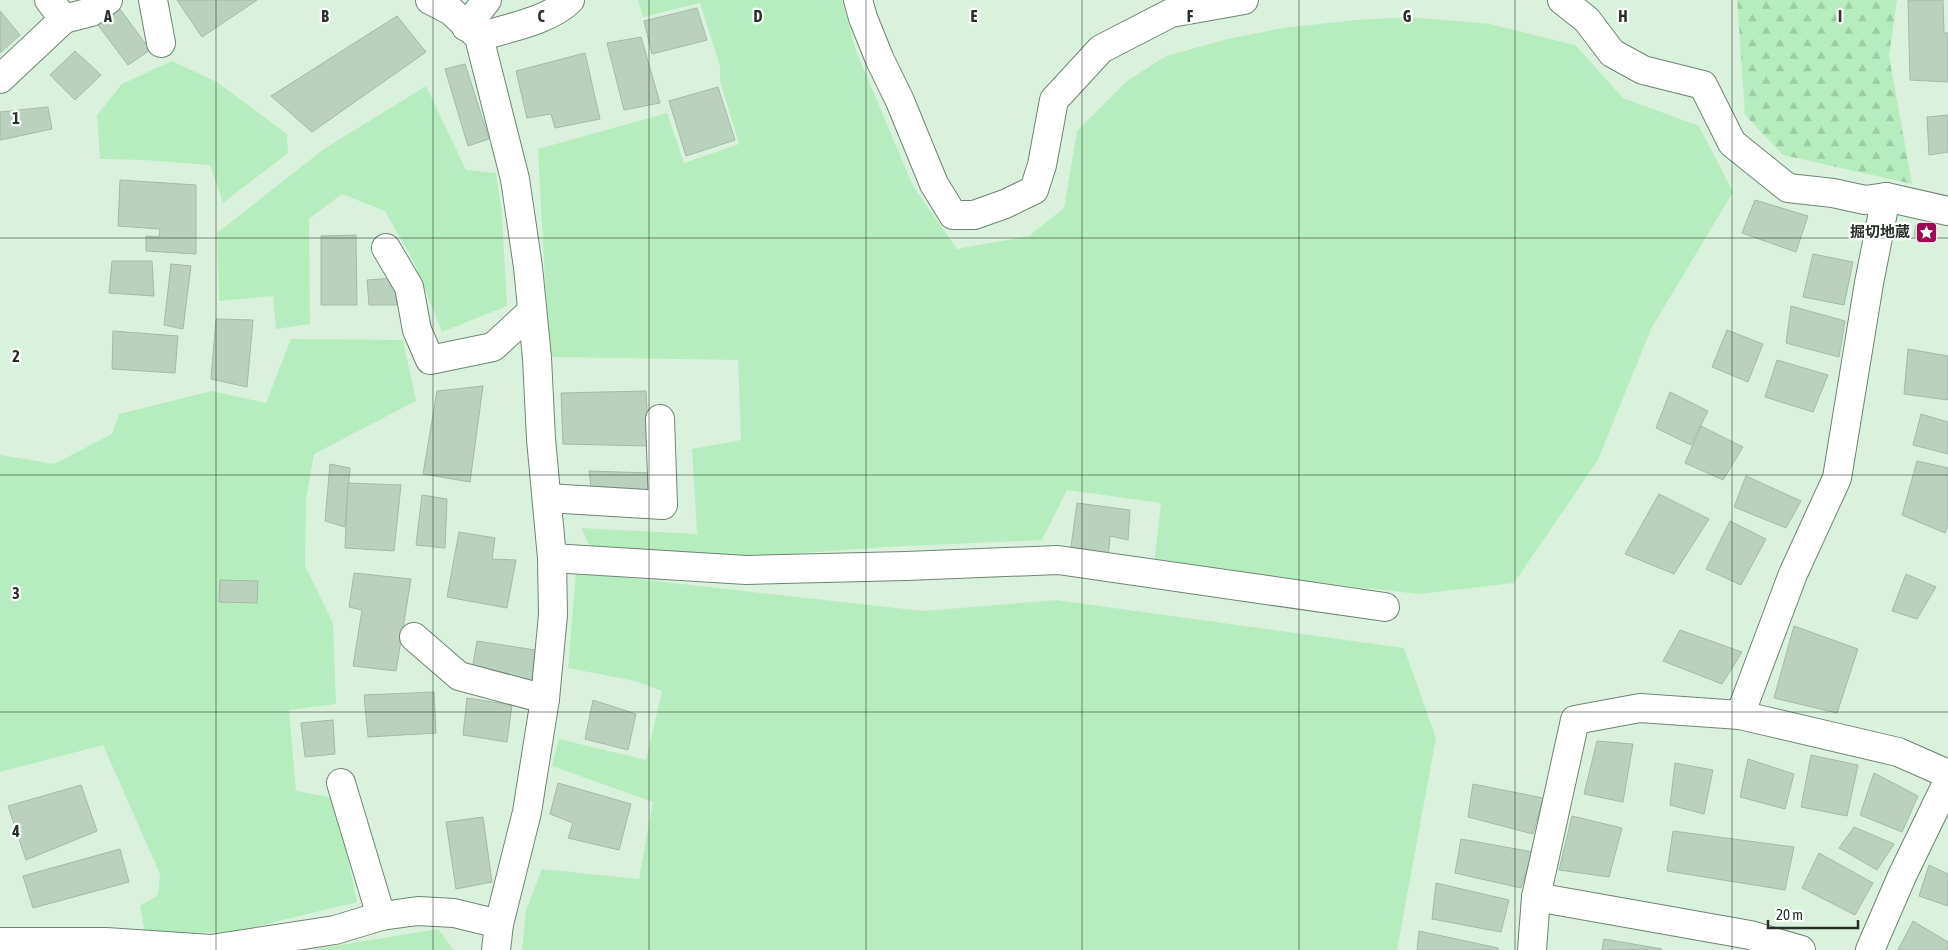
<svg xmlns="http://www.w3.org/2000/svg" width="1948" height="950" viewBox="0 0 1948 950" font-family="'Asap Condensed','Noto Sans JP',sans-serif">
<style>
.green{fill:#b6edbf}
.forest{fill:url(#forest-firs)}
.building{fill:#bad1bd;stroke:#a3baa7}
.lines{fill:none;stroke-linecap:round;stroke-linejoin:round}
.street-casing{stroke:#6f8572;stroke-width:30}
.street{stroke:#fff;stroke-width:28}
.grid{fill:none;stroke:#273029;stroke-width:1;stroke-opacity:0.55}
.labels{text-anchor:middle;stroke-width:4.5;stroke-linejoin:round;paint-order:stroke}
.poi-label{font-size:15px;font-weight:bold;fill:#273029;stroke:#fff;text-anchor:end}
.grid-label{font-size:16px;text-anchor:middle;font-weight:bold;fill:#273029;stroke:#fff;stroke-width:4.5;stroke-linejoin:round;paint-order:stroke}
</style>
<defs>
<pattern id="forest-firs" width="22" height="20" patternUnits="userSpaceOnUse" patternTransform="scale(1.25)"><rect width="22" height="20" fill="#b6edbf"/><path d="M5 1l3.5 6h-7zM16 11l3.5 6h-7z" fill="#9ccca4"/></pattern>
</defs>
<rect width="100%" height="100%" fill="#daf2dd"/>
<g class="green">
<path d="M638,0H842L856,51L913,186L957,249L1029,236L1064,208L1077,131L1127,81L1166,56L1228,39L1283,28L1355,20L1410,17L1490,24L1575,45L1623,98L1699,126L1733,192L1651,329L1598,460L1514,583L1419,594L1154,564L1161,503L1067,490L1042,540L886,547L735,558L590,546L581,528L697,534L692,449L741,440L738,360L549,357L538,149L667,113L684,163L739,144L720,81V66L700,3L643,17Z"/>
<path d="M172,61L217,82L287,134L288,153L223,203L210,165L144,160L100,159L97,115L122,84Z"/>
<path d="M426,86L466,170L496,173L502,214L507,306L442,332L413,260L385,211L342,194L309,219L310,324L276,329L273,296L219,301L217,233L324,149Z"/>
<path d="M291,339L403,340L416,401L314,454L306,499L305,566L333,623L336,704L289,710L296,791L335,798L357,902L233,932L145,933L140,906L158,895L160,874L103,745L0,772V455L54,464L112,434L119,414L212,391L266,403Z"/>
<path d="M576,572L923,611L1056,600L1404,648L1436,738L1397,950H522L526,910L542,869L639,879L653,802L552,766L559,739L646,760L662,691L635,681L568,668Z"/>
<path d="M438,929L454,950H310Z"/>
</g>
<path class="forest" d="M1737,0H1897L1889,56L1912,184L1783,155L1745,115Z"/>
<g class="building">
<path d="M177,0H257L202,37Z"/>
<path d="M1908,0H1943L1944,33H1948V82L1910,80Z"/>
<path d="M697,8L707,40L652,54L644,21Z"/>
<path d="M120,9L150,50L128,65L98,25Z"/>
<path d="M0,11L20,35L0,53Z"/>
<path d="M397,16L426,52L312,132L271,96Z"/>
<path d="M641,37L660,103L624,110L607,43Z"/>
<path d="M75,51L101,75L75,100L50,75Z"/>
<path d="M585,53L600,119L555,128L551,114L527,118L516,71Z"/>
<path d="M465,64L489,139L468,146L445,69Z"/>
<path d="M718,87L735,140L686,156L669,101Z"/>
<path d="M48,107L52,129L0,140V112Z"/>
<path d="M1948,115V152L1929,155L1927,117Z"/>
<path d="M120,180L196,185V254L146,251V236L159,237L160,229L118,226Z"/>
<path d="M1755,200L1808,216L1796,252L1742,233Z"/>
<path d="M1916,225L1937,228L1936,239L1914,236Z"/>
<path d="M356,235L357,305H321V236Z"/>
<path d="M1813,254L1853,262L1844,305L1803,297Z"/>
<path d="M112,261H152L154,296L109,293Z"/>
<path d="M171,264L191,266L183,329L164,325Z"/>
<path d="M394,278L397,305H369L367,280Z"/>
<path d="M1791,306L1845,321L1839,357L1786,343Z"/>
<path d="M216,319L253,320L247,387L211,379Z"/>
<path d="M1727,330L1763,344L1748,382L1712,367Z"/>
<path d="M113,331L178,336L175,373L112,369Z"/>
<path d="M1908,349L1948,356V400L1904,394Z"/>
<path d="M1777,360L1828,375L1813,412L1765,397Z"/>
<path d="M483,386L470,482L423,474L437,391Z"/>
<path d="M646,391L649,446L563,444L561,393Z"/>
<path d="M1670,392L1708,411L1691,445L1656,428Z"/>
<path d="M1921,414L1948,422V454L1913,445Z"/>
<path d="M1701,426L1743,447L1723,480L1685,463Z"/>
<path d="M1917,461L1948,468V524L1945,533L1902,515Z"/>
<path d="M330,464L350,468L345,527L325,521Z"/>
<path d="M589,471L650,473L649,498L592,495Z"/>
<path d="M1746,476L1801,501L1786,528L1734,507Z"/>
<path d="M348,483L401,485L394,551L345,548Z"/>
<path d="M1659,494L1709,519L1674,574L1625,554Z"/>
<path d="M422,495L447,499L445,548L416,545Z"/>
<path d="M1077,503L1130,510L1128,540L1110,536L1108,560L1070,554Z"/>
<path d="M1730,521L1766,539L1741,585L1706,569Z"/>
<path d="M459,532L495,538L492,559L516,560L507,608L447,597Z"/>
<path d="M354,573L411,579L396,671L353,666L362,610L349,607Z"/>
<path d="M1906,574L1936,587L1917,619L1892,611Z"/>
<path d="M220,580L258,581L257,603L219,602Z"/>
<path d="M1794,626L1858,649L1837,713L1774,698Z"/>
<path d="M1680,630L1742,652L1722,684L1663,661Z"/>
<path d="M477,641L535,650L532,680L472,670Z"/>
<path d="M434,692L436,733L368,737L364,695Z"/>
<path d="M467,698L512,705L507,742L463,735Z"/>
<path d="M593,700L636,714L628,750L585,739Z"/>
<path d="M333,720L335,754L305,757L301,723Z"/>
<path d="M1597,741L1633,744L1623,802L1584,794Z"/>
<path d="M1811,755L1858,765L1847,816L1801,807Z"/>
<path d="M1748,759L1794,774L1785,809L1740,797Z"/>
<path d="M1675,763L1713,770L1704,814L1670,805Z"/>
<path d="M1874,773L1918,796L1902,832L1860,815Z"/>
<path d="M558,783L631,804L619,850L568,838L573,823L550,814Z"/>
<path d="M1473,784L1543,798L1533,834L1468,817Z"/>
<path d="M81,785L97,831L26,860L8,806Z"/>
<path d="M1572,816L1622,828L1609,877L1559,870Z"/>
<path d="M483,817L492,882L456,889L446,822Z"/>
<path d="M1854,827L1894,844L1877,870L1839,848Z"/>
<path d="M1673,831L1794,847L1785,890L1667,871Z"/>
<path d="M1461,839L1533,852L1521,888L1455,873Z"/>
<path d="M120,849L129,882L33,908L23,876Z"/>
<path d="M1819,853L1873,883L1855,915L1802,888Z"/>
<path d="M1929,865L1948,874V906L1919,896Z"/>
<path d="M1436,883L1509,900L1501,932L1432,919Z"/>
<path d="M1913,921L1948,942V950H1898Z"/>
<path d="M1419,931L1498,948V950H1417Z"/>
<path d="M1604,939L1662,949L1602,950Z"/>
</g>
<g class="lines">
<defs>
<g id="street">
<path d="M49,0L64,19L91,12L108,0"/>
<path d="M153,0L161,43"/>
<path d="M430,0L451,11L479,37L515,179L528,267L537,358L541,439L552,558L553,615L545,699L527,812L499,924L496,950"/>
<path d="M858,0L863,18L880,60L900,101L934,184L953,215H974L1005,204L1034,190L1042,165L1054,100L1101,49L1171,13L1244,0"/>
<path d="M1562,0L1587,20L1612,53L1643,70L1703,85L1732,143L1788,188L1833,193L1865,200L1886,197L1948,211"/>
<path d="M466,27L487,0"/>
<path d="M479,37C507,28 549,21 570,0"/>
<path d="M0,79L64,19"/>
<path d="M386,248L409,287L417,330L430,360L493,347L532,311"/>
<path d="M547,498L663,505L660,419"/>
<path d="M552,558L746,570L906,566L1058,560L1385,607"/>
<path d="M414,637L459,676L545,699"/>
<path d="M1740,715L1793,574L1837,478L1869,283L1886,197"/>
<path d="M341,783L381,916"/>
<path d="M1536,897L1575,720L1640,708L1740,715L1898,752L1948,774"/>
<path d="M0,942H106L211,949L335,930L381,916L418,911L454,913L499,924"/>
<path d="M1532,950L1536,897L1750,935L1801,950"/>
<path d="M1870,950L1902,876L1948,781"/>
</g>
</defs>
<use href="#street" class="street-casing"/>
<use href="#street" class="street"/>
</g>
<path class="grid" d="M216,0V950M433,0V950M649,0V950M866,0V950M1082,0V950M1299,0V950M1515,0V950M1732,0V950M0,238H1948M0,475H1948M0,712H1948"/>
<defs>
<symbol id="sight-square" viewBox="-11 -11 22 22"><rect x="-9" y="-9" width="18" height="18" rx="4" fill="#9e0953" stroke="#fff"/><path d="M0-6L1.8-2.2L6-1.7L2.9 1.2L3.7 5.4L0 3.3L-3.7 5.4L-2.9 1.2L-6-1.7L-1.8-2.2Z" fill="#fff"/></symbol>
</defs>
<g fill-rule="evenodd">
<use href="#sight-square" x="1914" y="220" width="25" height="25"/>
</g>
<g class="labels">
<g class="poi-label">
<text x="1910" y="237">掘切地蔵</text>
</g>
</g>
<g class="grid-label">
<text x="108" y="22">A</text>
<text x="325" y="22">B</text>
<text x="541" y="22">C</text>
<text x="758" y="22">D</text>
<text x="974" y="22">E</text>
<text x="1190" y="22">F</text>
<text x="1407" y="22">G</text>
<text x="1623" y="22">H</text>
<text x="1840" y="22">I</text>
<text x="16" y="124">1</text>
<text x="16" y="362">2</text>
<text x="16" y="599">3</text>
<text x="16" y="837">4</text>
</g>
<path d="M1768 920v8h90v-8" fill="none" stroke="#273029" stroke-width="2.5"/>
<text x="1776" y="920" font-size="15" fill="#273029" stroke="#ffffff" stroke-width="4" paint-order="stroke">20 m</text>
</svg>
